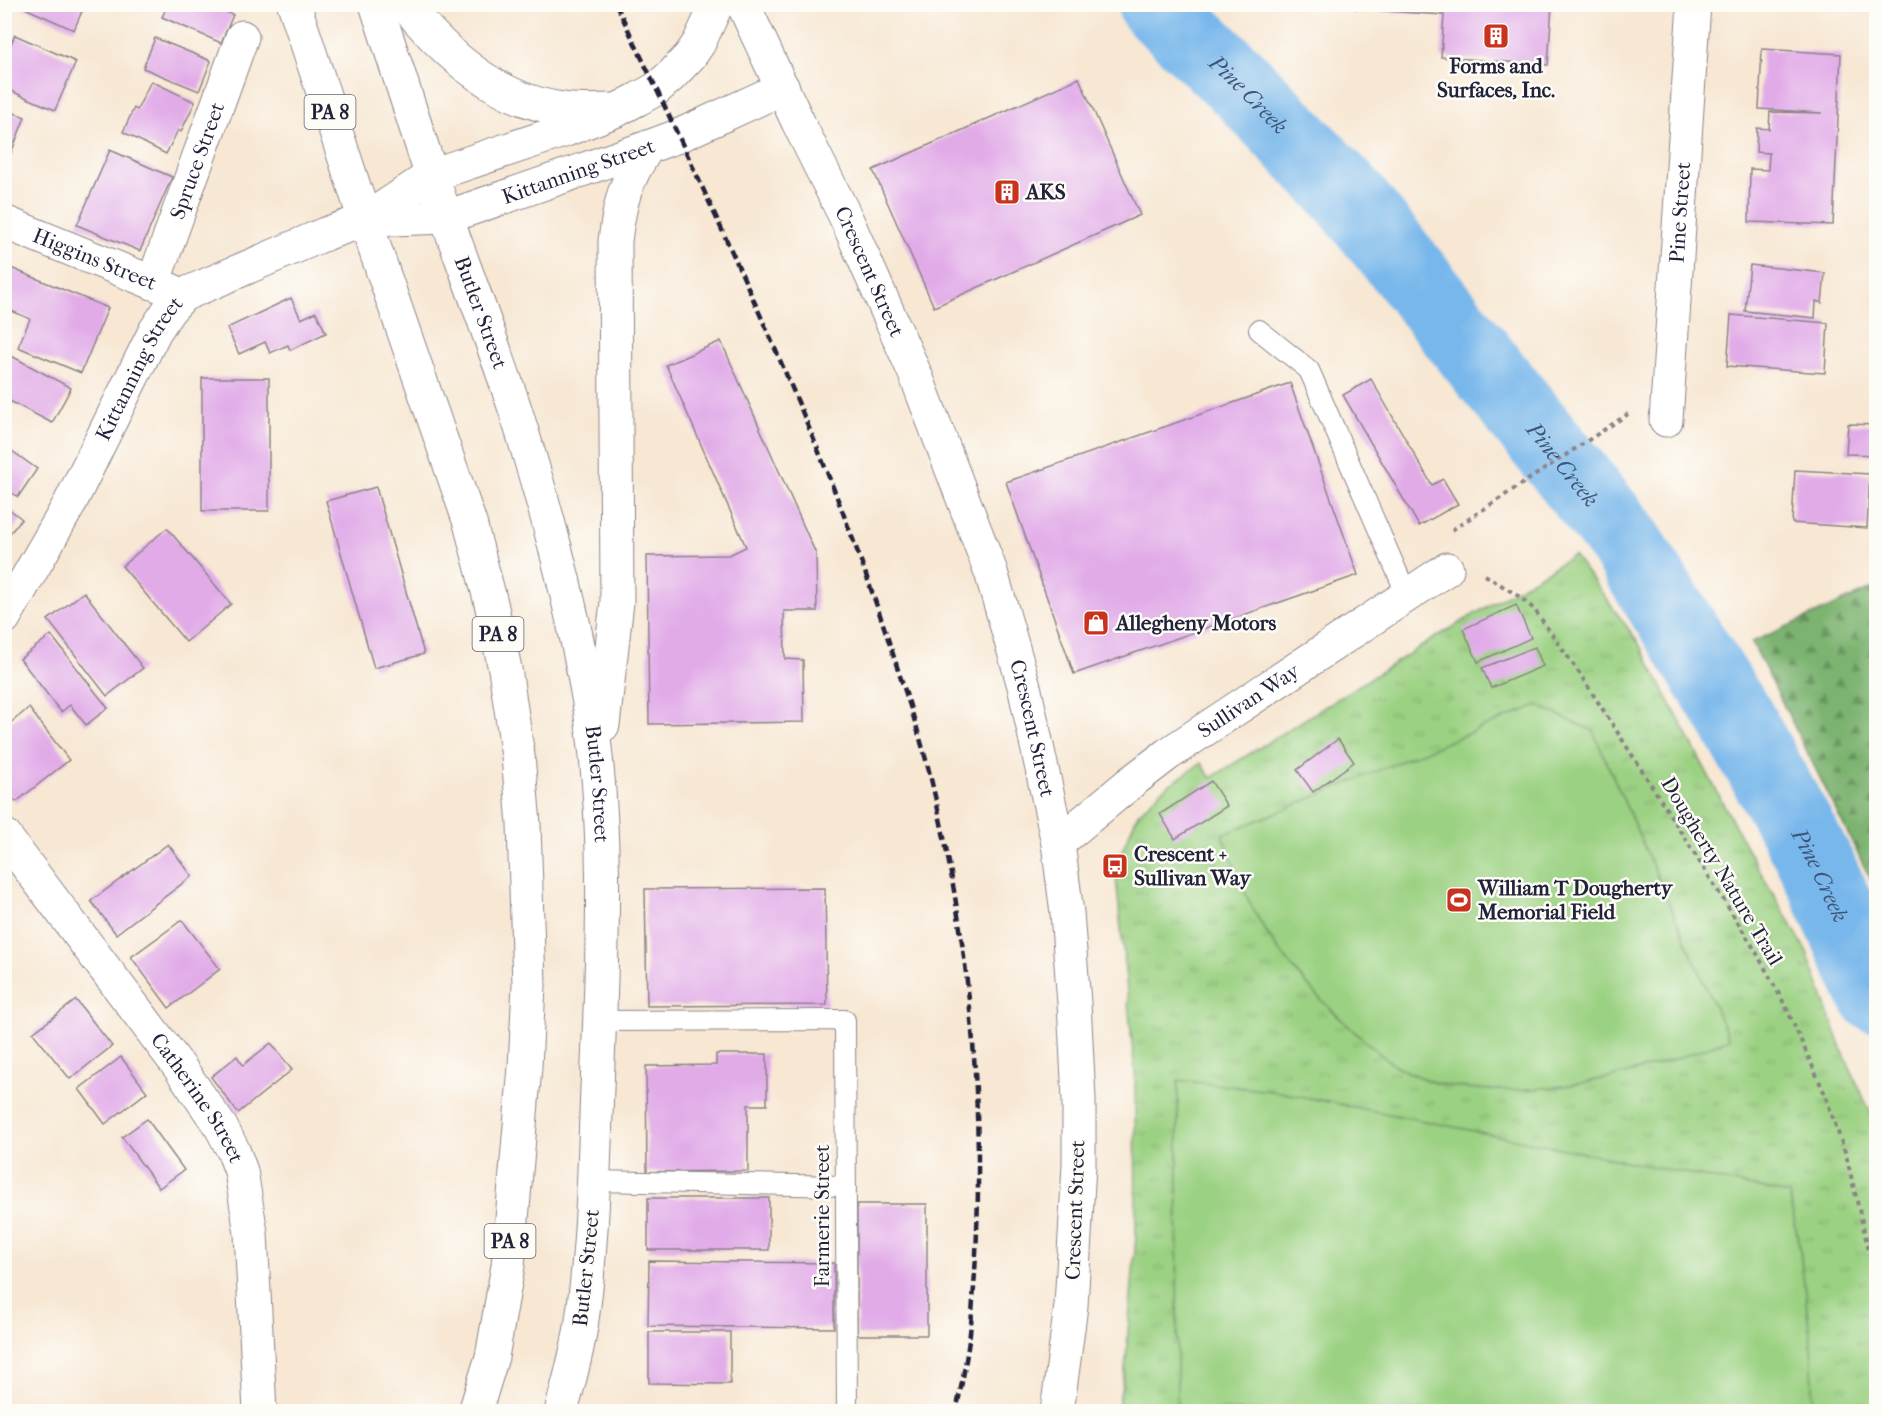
<svg xmlns="http://www.w3.org/2000/svg" width="1881" height="1416" viewBox="0 0 1881 1416" font-family="'IM FELL French Canon',serif">
<style>
.forest{fill:url(#forest-firs);stroke:#4f6a56;stroke-width:1.5}
.park{fill:url(#park-tufts);stroke:#5e7a5e;stroke-width:1.5}
.pitch{fill:#9bd182;stroke:#5e7a5e;stroke-width:1.5}
.lines{fill:none;stroke-linecap:round;stroke-linejoin:round}
.river{stroke:#78b7eb;stroke-width:76}
.building{fill:#e1abe8}
.lane-casing{stroke:#8c8487;stroke-width:22}
.street-casing{stroke:#8c8487;stroke-width:35}
.secondary-casing{stroke:#8c8487;stroke-width:35}
.highway-casing{stroke:#8c8487;stroke-width:35}
.path{stroke:#8c8487;stroke-width:4;stroke-dasharray:4.5 4.5;stroke-linecap:butt}
.lane{stroke:#fff;stroke-width:20}
.street{stroke:#fff;stroke-width:33}
.secondary{stroke:#fff;stroke-width:33}
.highway{stroke:#fff;stroke-width:33}
.rail{stroke:#22223b;stroke-width:4.5;stroke-dasharray:9 4.5;stroke-linecap:butt}
.labels{text-anchor:middle;stroke-width:5;stroke-linejoin:round;paint-order:stroke}
.shield{fill:#fdfcf7;stroke:#646373;stroke-width:1.5}
.shield-label{font-size:20px;font-weight:bold;fill:#22223b}
.poi-label{font-size:21px;font-weight:bold;fill:#22223b;stroke:#fdfcf7;text-anchor:start}
.street-label{font-size:21px;fill:#22223b;stroke:#fdfcf7}
.water-label{font-size:22px;font-style:italic;fill:#405679;stroke:#fdfcf7}
</style>
<defs>
<pattern id="forest-firs" width="22" height="20" patternUnits="userSpaceOnUse" patternTransform="scale(1.5)"><rect width="22" height="20" fill="#7cb370"/><path d="M5 1l3.5 6h-7zM16 11l3.5 6h-7z" fill="#65915d"/></pattern>
<pattern id="park-tufts" width="24" height="20" patternUnits="userSpaceOnUse" patternTransform="scale(1.5)"><rect width="24" height="20" fill="#9bd182"/><path d="M3 7l-1-3M5 7V3M7 7l1-3M15 17l-1-3M17 17v-4M19 17l1-3" fill="none" stroke="#85b371"/></pattern>
</defs>
<rect width="100%" height="100%" fill="#fdfcf7"/>
<filter id="ink" filterUnits="userSpaceOnUse"><feTurbulence type="fractalNoise" baseFrequency=".0167" numOctaves="2"/><feDisplacementMap in="SourceGraphic" scale="12" xChannelSelector="R" yChannelSelector="G"/><feConvolveMatrix kernelMatrix="1 2 1 2 8 2 1 2 1" color-interpolation-filters="sRGB"/></filter>
<filter id="wash" filterUnits="userSpaceOnUse"><feTurbulence type="fractalNoise" baseFrequency=".008" numOctaves="4" result="noise"/><feDisplacementMap in="SourceGraphic" scale="24" xChannelSelector="R" yChannelSelector="G"/><feGaussianBlur stdDeviation="1.35" result="paint"/><feColorMatrix in="noise" values="0 0 0 0 0 0 0 0 0 0 0 0 0 0 0 0 0 1.4 0 .05"/><feComposite in="paint" operator="in"/></filter>
<g filter="url(#wash)">
<rect width="100%" height="100%" fill="#f7e7d3"/>
<path class="forest" d="M1876,587V890L1752,642Z"/>
<path class="park" d="M1574,555L1638,642L1751,856L1806,950L1843,1052L1876,1125V1411H1117L1125,1370L1136,1236L1135,1074L1115,866L1138,814L1163,789L1201,763L1211,778L1438,636Z"/>
<g class="pitch">
<path d="M1537,705L1593,731L1729,1039C1654,1069 1576,1092 1495,1090C1475,1089 1455,1088 1436,1083C1424,1079 1409,1073 1398,1067C1384,1059 1371,1046 1359,1036C1321,1002 1284,963 1258,918C1243,892 1233,863 1222,835Z"/>
<path d="M1178,1080L1279,1092L1789,1194L1800,1249L1811,1344L1814,1411H1177Z"/>
</g>
<g class="lines">
<path class="river" id="s1" d="M1155,4L1243,87L1348,196L1623,539L1739,723L1815,861L1876,994"/>
</g>
<g id="blocks">
<g class="building">
<path d="M16,4H85L74,30Z"/>
<path d="M168,4H209L233,15L221,43L162,17Z"/>
<path d="M1356,4H1552L1548,65L1441,57L1444,15L1356,9Z"/>
<path d="M15,35L76,62L55,110L4,88V59Z"/>
<path d="M155,38L211,61L199,91L143,68Z"/>
<path d="M1762,49L1841,54L1833,225L1749,222L1750,169L1768,170L1769,153L1756,152L1757,128L1769,129L1770,112L1822,113L1759,109Z"/>
<path d="M1079,78L1140,215L934,307L873,170Z"/>
<path d="M151,81L195,102L181,132L178,130L166,154L123,132L134,108L137,110Z"/>
<path d="M4,109L25,117L5,169H4Z"/>
<path d="M110,150L172,177L140,251L77,225Z"/>
<path d="M1750,265L1825,273L1822,303L1816,301L1815,318L1745,311Z"/>
<path d="M6,266L108,308L81,373L18,347L30,319L5,308Z"/>
<path d="M291,298L301,319L316,312L326,333L290,350L288,345L270,353L265,342L239,354L227,328Z"/>
<path d="M1731,315L1828,323L1825,373L1727,366Z"/>
<path d="M721,341L816,554L817,611H784L785,659L803,660L804,722L649,724L647,556L729,555L746,547L666,365Z"/>
<path d="M4,352L71,388L52,423L4,398Z"/>
<rect x="202" y="378" width="67" height="133"/>
<path d="M1371,379L1432,485L1443,479L1458,504L1419,526L1343,395Z"/>
<path d="M1290,383L1358,575L1074,674L1006,482Z"/>
<path d="M1848,424L1876,425V455L1846,454Z"/>
<path d="M5,446L37,469L18,497L5,488Z"/>
<path d="M1795,470L1870,474L1867,528L1792,523Z"/>
<path d="M376,487L424,654L374,668L326,501Z"/>
<path d="M4,505L22,519L4,540Z"/>
<path d="M167,528L231,604L186,642L122,566Z"/>
<path d="M84,592L143,668L107,696L48,620Z"/>
<path d="M1516,605L1531,638L1478,662L1463,629Z"/>
<path d="M51,635L108,708L86,725L70,705L61,712L20,659Z"/>
<path d="M1535,647L1543,666L1491,688L1482,668Z"/>
<path d="M29,708L69,760L16,802L4,787V728Z"/>
<path d="M1338,739L1354,762L1313,792L1297,770Z"/>
<path d="M1211,781L1227,806L1175,839L1160,814Z"/>
<path d="M168,844L192,876L116,934L91,901Z"/>
<path d="M825,888L827,1005L647,1006L645,889Z"/>
<path d="M182,920L220,969L169,1008L131,957Z"/>
<path d="M76,1000L112,1046L70,1079L33,1033Z"/>
<path d="M271,1043L292,1070L238,1113L211,1077L237,1056L243,1065Z"/>
<path d="M716,1054H767V1105H748V1171L647,1172L646,1066L716,1065Z"/>
<path d="M121,1057L147,1092L105,1124L79,1089Z"/>
<path d="M147,1119L184,1170L159,1188L122,1137Z"/>
<rect x="648" y="1198" width="121" height="52"/>
<rect x="857" y="1204" width="70" height="131"/>
<path d="M649,1261L834,1263V1328L648,1326Z"/>
<path d="M649,1332H730V1384L649,1383Z"/>
</g>
</g>
</g>
<g filter="url(#ink)">
<use href="#blocks" fill-opacity="0" stroke="#8c8487" stroke-width="1.5"/>
<g class="lines">
<defs>
<g id="lane">
<path d="M1259,330L1309,370L1407,595"/>
<path d="M599,1021L845,1020L847,1412"/>
<path d="M593,1181L846,1186"/>
</g>
<g id="street">
<path id="s2" d="M4,222L173,291"/>
<path id="s3" d="M153,283L242,37"/>
<path id="s4" d="M1666,420L1694,4"/>
<path id="s5" d="M4,835L180,1068L221,1127L233,1150L241,1171L251,1233L260,1412"/>
<path id="s6" d="M1058,843L1130,783L1168,754L1447,569"/>
</g>
<g id="secondary">
<path id="s7" d="M743,4L798,122L846,218L916,376L991,572L1024,686L1058,843L1067,913L1074,1003L1079,1099V1165L1071,1306L1057,1412"/>
<path id="s8" d="M366,220L447,217L648,147L678,136L783,88"/>
<path id="s9" d="M4,618L69,505L155,331L169,310L183,295L325,234L365,220L432,175L566,130L617,110L638,99L656,89L672,75L690,56L699,43L717,4"/>
</g>
<g id="highway">
<path d="M294,4L365,220L470,523L491,603L505,669L518,756L524,824L529,985L525,1067L508,1266L492,1357L475,1412"/>
<path id="s10" d="M376,4C395,62 413,120 432,177C459,254 489,331 515,409C545,504 571,600 588,697C610,827 602,958 597,1088C594,1165 593,1243 582,1320C578,1351 569,1381 561,1412"/>
<path d="M405,4C447,57 501,104 571,110C586,111 602,110 617,110"/>
<path d="M603,725L617,602L615,241C620,201 625,181 648,147"/>
</g>
</defs>
<use href="#lane" class="lane-casing"/>
<use href="#street" class="street-casing"/>
<use href="#secondary" class="secondary-casing"/>
<use href="#highway" class="highway-casing"/>
<g class="path">
<path d="M1452,530L1628,414"/>
<path d="M1485,575L1517,595L1534,609L1580,674L1652,786L1755,950L1786,1007L1824,1092L1846,1155L1876,1281"/>
</g>
<use href="#lane" class="lane"/>
<use href="#street" class="street"/>
<use href="#secondary" class="secondary"/>
<use href="#highway" class="highway"/>
<path class="rail" d="M616,4C679,136 741,268 798,402C836,491 870,581 899,673C911,708 922,743 931,779C974,958 988,1141 971,1324C968,1353 962,1383 956,1412"/>
</g>
</g>
<defs>
<symbol id="building-square" viewBox="-11 -11 22 22"><rect x="-9" y="-9" width="18" height="18" rx="4" fill="#c8321e" stroke="#fdfcf7"/><path d="M-4-6H4V6H1V3H-1V6H-4ZM-2.5-4.3h1.7v1.8h-1.7ZM.8-4.3h1.7v1.8H.8ZM-2.5-1h1.7V.8h-1.7ZM.8-1h1.7V.8H.8Z" fill="#fff"/></symbol>
<symbol id="shop-square" viewBox="-11 -11 22 22"><rect x="-9" y="-9" width="18" height="18" rx="4" fill="#c8321e" stroke="#fdfcf7"/><path d="M-5-2.5h2.3a2.7 3.5 0 0 1 5.4 0H5L5.5 6h-11ZM-1.5-2.5h3a1.5 2.3 0 0 0-3 0Z" fill="#fff"/></symbol>
<symbol id="bus-square" viewBox="-11 -11 22 22"><rect x="-9" y="-9" width="18" height="18" rx="4" fill="#c8321e" stroke="#fdfcf7"/><path d="M-5-6H5V4H4V6H2V4H-2V6H-4V4H-5ZM-3.5-4V0h7V-4ZM-3.5 1.2v1.5H-2V1.2ZM2 1.2v1.5H3.5V1.2Z" fill="#fff"/></symbol>
<symbol id="stadium-square" viewBox="-11 -11 22 22"><rect x="-9" y="-9" width="18" height="18" rx="4" fill="#c8321e" stroke="#fdfcf7"/><path d="M0-5a6.5 5 0 1 0 0 10a6.5 5 0 1 0 0-10ZM-3.5-1.8h7v3.6h-7Z" fill="#fff"/></symbol>
</defs>
<g fill-rule="evenodd">
<use href="#building-square" x="1481" y="21" width="30" height="30"/>
<use href="#building-square" x="992" y="177" width="30" height="30"/>
<use href="#shop-square" x="1081" y="608" width="30" height="30"/>
<use href="#bus-square" x="1100" y="851" width="30" height="30"/>
<use href="#stadium-square" x="1444" y="885" width="30" height="30"/>
</g>
<g class="labels">
<g class="shield">
<rect x="304.5" y="95" width="51" height="34" rx="4.5"/>
<rect x="472.5" y="617" width="51" height="34" rx="4.5"/>
<rect x="484.5" y="1224" width="51" height="34" rx="4.5"/>
</g>
<g class="shield-label">
<text x="330" y="119">PA 8</text>
<text x="498" y="641">PA 8</text>
<text x="510" y="1248">PA 8</text>
</g>
<g class="poi-label">
<text x="1496" y="73" text-anchor="middle">Forms and<tspan x="1496" dy="24">Surfaces, Inc.</tspan></text>
<text x="1026" y="199">AKS</text>
<text x="1116" y="630">Allegheny Motors</text>
<text x="1134" y="861">Crescent +<tspan x="1134" dy="24">Sullivan Way</tspan></text>
<text x="1478" y="895">William T Dougherty<tspan x="1478" dy="24">Memorial Field</tspan></text>
</g>
<g class="street-label">
<text dy="7" stroke="none"><textPath href="#s3" startOffset="130">Spruce Street</textPath></text>
<text dy="7" stroke="none"><textPath href="#s8" startOffset="220">Kittanning Street</textPath></text>
<text dy="7" stroke="none"><textPath href="#s4" startOffset="208">Pine Street</textPath></text>
<text dy="7" stroke="none"><textPath href="#s2" startOffset="98">Higgins Street</textPath></text>
<text dy="7" stroke="none"><textPath href="#s7" startOffset="296">Crescent Street</textPath></text>
<text dy="7" stroke="none"><textPath href="#s10" startOffset="326">Butler Street</textPath></text>
<text dy="7" stroke="none"><textPath href="#s9" startOffset="284">Kittanning Street</textPath></text>
<text dy="7" stroke="none"><textPath href="#s6" startOffset="238">Sullivan Way</textPath></text>
<text dy="7" stroke="none"><textPath href="#s7" startOffset="782">Crescent Street</textPath></text>
<text dy="7" stroke="none"><textPath href="#s10" startOffset="813">Butler Street</textPath></text>
<text transform="translate(1722 871) rotate(59)" y="7">Dougherty Nature Trail</text>
<text dy="7" stroke="none"><textPath href="#s5" startOffset="327">Catherine Street</textPath></text>
<text transform="translate(1075 1210) rotate(-88)" y="7">Crescent Street</text>
<text transform="translate(822 1216) rotate(-90)" y="7">Farmerie Street</text>
<text transform="translate(586 1268) rotate(-84)" y="7">Butler Street</text>
</g>
<g class="water-label">
<text dy="8" stroke="none"><textPath href="#s1" startOffset="130">Pine Creek</textPath></text>
<text dy="8" stroke="none"><textPath href="#s1" startOffset="616">Pine Creek</textPath></text>
<text dy="8" stroke="none"><textPath href="#s1" startOffset="1102">Pine Creek</textPath></text>
</g>
</g>
<rect width="1881" height="1416" fill="none" stroke="#fdfcf7" stroke-width="24"/>
</svg>
